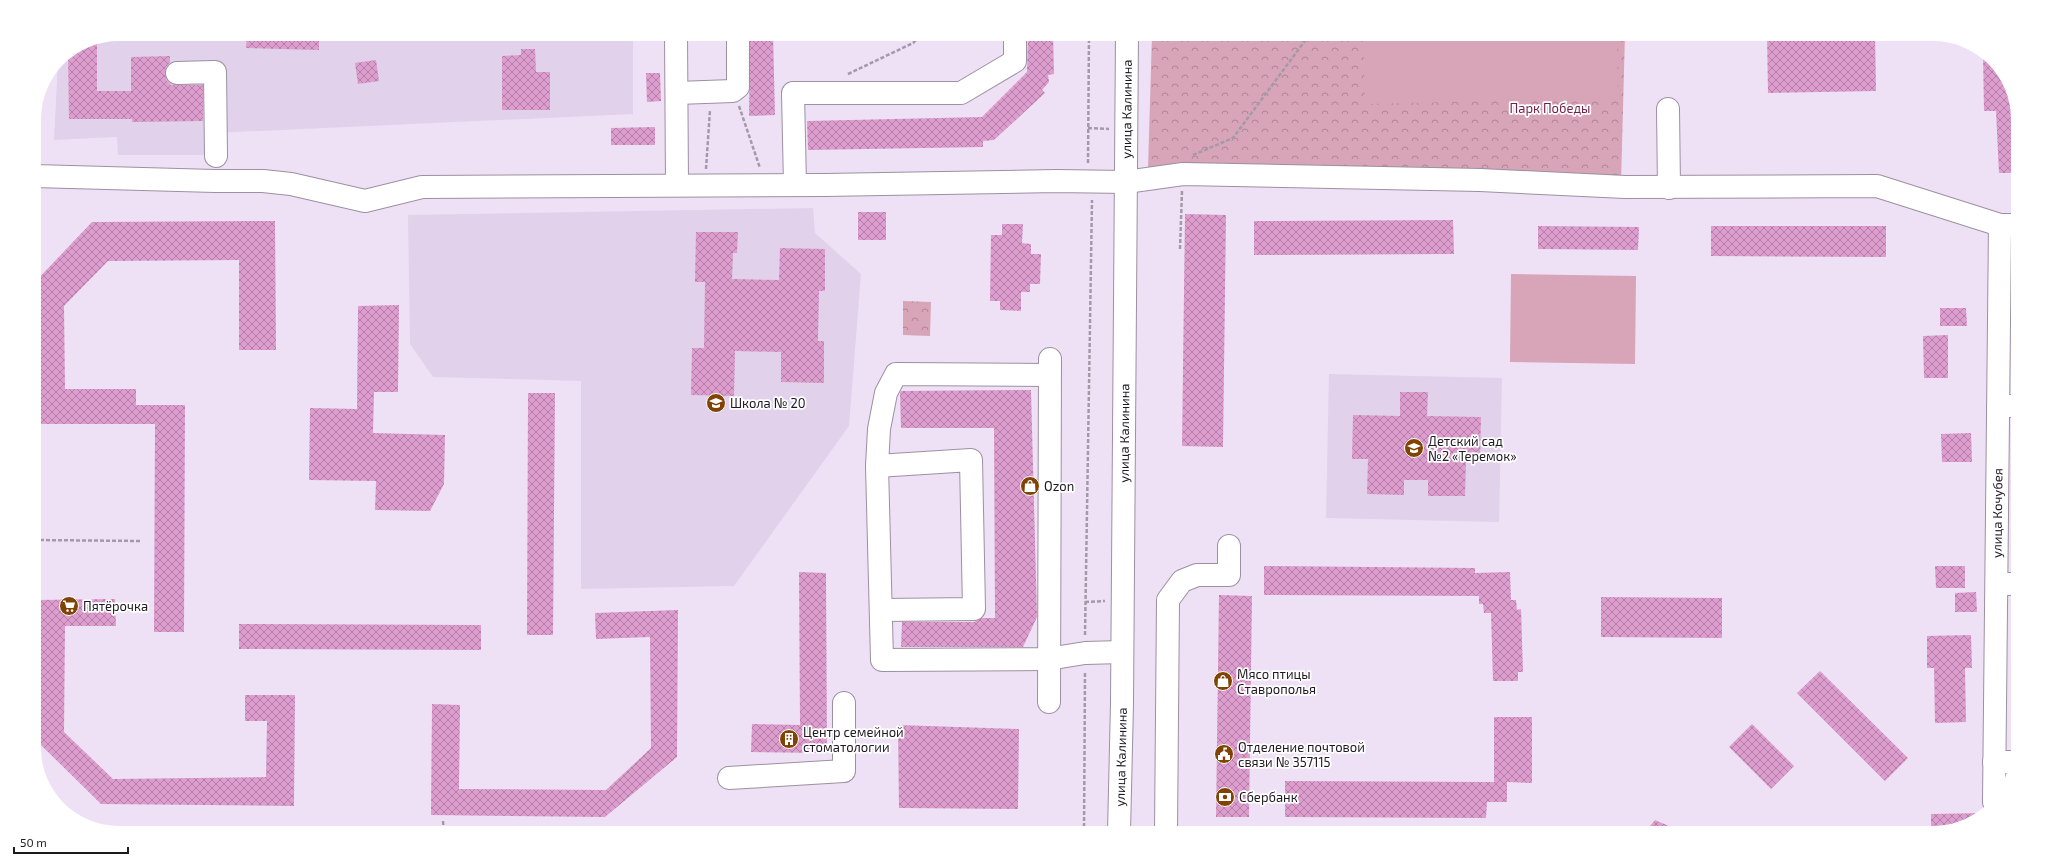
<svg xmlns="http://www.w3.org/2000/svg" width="2052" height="867" viewBox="0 0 2052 867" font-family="'Exo 2',sans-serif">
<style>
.built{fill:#e2d1ea}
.park{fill:url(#park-crowns)}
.pitch{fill:#d8a4b7}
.building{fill:url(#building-cross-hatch)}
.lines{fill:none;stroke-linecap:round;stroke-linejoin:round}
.minor-casing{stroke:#9c90a1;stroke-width:24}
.major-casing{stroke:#9c90a1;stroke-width:24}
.path{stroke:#a499a8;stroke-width:2.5;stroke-dasharray:4 2;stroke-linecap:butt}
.minor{stroke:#fff;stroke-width:22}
.major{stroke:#fff;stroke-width:22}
.labels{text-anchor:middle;stroke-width:3.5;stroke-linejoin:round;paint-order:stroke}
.park-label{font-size:13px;fill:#751c47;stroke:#fff}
.street-label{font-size:13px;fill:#1e1920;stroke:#fff}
.poi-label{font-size:13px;fill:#1e1920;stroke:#fff;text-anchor:start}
</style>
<defs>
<pattern id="park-crowns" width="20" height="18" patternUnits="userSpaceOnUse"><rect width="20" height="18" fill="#d8a4b7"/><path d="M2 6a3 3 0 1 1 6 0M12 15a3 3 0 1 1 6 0" fill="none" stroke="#af8594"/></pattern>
<pattern id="building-cross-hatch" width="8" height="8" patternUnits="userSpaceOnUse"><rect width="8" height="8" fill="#dd9dce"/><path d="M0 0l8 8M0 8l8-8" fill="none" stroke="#b37fa7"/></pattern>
</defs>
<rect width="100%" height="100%" fill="#efe1f5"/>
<g class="built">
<path d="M119,34H633V114L213,133L210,147L203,155H118L117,137L54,140L58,61L87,40Z"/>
<path d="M813,208L815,233L861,274L849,426L734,586L581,589V381L433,377L410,344L408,215Z"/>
<path d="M1329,374L1502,378L1499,522L1326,518Z"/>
</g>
<g class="park">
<path d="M1152,34H1625L1621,183L1148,169Z"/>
<path d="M903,301L931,302L930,336L903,335Z"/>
</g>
<g class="pitch">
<path d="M1363,34H1617L1618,98L1365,104Z"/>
<path d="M1511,274L1636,276L1635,364L1510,362Z"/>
</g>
<g class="building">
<path d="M247,34H319V50L246,48Z"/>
<path d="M750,34H773L775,115L749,116Z"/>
<path d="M1028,34H1053L1054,74L1048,75L1049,82L1042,90L1045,93L994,140L983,141V147L808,150L807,121L982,117L1027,72Z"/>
<path d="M1767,34H1875L1876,91L1768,93Z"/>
<path d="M97,39V91H131V57L170,56V62L166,67L165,73L166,79L171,85H203V121L132,122V119H69L68,53L87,40Z"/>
<path d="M521,49H535L536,72H550V110H502V56L521,55Z"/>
<path d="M1983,54L2000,68L2018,114V173H1999L1996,111H1984Z"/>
<path d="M376,60L379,81L358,84L355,63Z"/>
<path d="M646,73H660L661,101L647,102Z"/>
<path d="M655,127V145H611V128Z"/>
<rect x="858" y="212" width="28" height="28"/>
<path d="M1185,214L1226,215L1223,447L1182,446Z"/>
<path d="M1453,220L1454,254L1254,255V221Z"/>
<path d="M275,221L276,350H239V260L108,261L64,306L65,389H136V405H185L184,632H154L155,424H34V283L92,222Z"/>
<path d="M1002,224H1023L1022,243L1031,244V254H1041L1040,284H1030V292H1021V311L1000,310V301H990L991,235H1002Z"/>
<path d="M1538,226L1639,227L1638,250L1538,249Z"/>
<path d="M1711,226H1886V257L1711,256Z"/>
<path d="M696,232H738L737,253H733L732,279L779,280L780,248L825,249V291H819L818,341H824V383L781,382V352L735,351L734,396L691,395L692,348H704L705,282H695Z"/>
<path d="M399,305L398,392H374L373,433L445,435L444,484L430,511L375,510L376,481L309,480L310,408L357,409L358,306Z"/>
<path d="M1940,308H1966L1967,326H1940Z"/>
<path d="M1948,335V378H1924L1923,336Z"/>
<path d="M1031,390L1037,617L1023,647H901L902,622H974L982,618H995L994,428H901L900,393L901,391Z"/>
<path d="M1400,392H1428L1427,416L1481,417L1480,461L1466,460L1465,496H1428V480H1404V495L1367,494L1368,459H1352L1353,415L1400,416Z"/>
<path d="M528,393H555L553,635H527Z"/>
<path d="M1971,433L1972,462H1942L1941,434Z"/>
<path d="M1264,566L1475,568V573L1510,572L1511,600H1516L1517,610L1521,609L1523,672H1518V681H1493L1491,613H1484L1483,604H1479V596L1264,595Z"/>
<path d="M1935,566H1965V588H1936Z"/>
<path d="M799,572L826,573L827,753L751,752L752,724L800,725Z"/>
<path d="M1976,592L1977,612H1955V593Z"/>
<path d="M1219,595L1252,596L1249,817H1216Z"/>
<path d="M1601,597L1722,598V638L1601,637Z"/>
<path d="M115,599L116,626H65L64,732L113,779L266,777L267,721H245V695H295L294,806L101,804L37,741L36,600Z"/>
<path d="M678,610L677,757L605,817L431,815L432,704L460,705L459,789L606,790L651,748L650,637L596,639L595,613Z"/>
<path d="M239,624L481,625V650L239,649Z"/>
<path d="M1971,635L1972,668H1965L1966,722L1935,723L1934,668H1927V636Z"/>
<path d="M1820,671L1908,758L1885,781L1797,693Z"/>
<path d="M1494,717H1532V783L1507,782V802H1487L1486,818L1285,817V781L1494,782Z"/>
<path d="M1752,724L1794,766L1771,789L1729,747Z"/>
<path d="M898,725L1019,729L1018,809L899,808Z"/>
<path d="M1984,813L1980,818L1931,833V814Z"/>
<path d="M1655,820L1685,833H1644Z"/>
</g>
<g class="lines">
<defs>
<g id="minor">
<path d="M676,34L677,185"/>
<path d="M177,73L215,72L216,156"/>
<path d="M677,93L733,91L738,87V34"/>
<path d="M1668,109L1669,188"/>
<path d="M34,176L215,181H263L291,184L365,201L422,187L824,185L1056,181L1126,182L1183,174L1480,180L1625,187L1877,186L2000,225H2018"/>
<path d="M795,185L793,93H961L1015,61V34"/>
<path d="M1049,375L896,374L886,393L879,429L877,466L882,660L1048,659L1085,653L1122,652"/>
<path d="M1998,406H2018"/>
<path d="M877,466L971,460L974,609L882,610"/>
<path d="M1997,584H2018"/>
<path d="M1049,702L1050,359"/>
<path d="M1994,762H2015"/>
<path d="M729,778L844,771V703"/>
<path id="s1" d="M1994,802L2000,225"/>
<path d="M1166,833L1168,600L1182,581L1197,575H1229V546"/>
</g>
<g id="major">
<path id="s2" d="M1119,833L1122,703L1127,34"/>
</g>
</defs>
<use href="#minor" class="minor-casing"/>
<use href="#major" class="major-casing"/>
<g class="path">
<path d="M848,74L913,43L922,34"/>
<path d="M739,106L760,168"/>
<path d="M1088,128L1109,129"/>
<path d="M1193,155L1233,138L1310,34"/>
<path d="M1088,163L1089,34"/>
<path d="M706,169L710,110"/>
<path d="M1180,249L1182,191"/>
<path d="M34,540L142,541"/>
<path d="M1085,602L1105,601"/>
<path d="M1085,635L1092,200"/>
<path d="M70,814L72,811"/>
<path d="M443,821L444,833"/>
<path d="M1084,833L1085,672"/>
</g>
<use href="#minor" class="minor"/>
<use href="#major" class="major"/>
</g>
<defs>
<symbol id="school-disc" viewBox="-11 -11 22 22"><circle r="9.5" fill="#814304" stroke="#fff"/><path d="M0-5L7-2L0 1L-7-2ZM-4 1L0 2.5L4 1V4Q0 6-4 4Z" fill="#fff"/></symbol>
<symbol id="shop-disc" viewBox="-11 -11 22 22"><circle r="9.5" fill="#814304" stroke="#fff"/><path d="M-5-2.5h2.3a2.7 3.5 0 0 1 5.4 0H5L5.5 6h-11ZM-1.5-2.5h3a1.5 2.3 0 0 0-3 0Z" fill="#fff"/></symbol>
<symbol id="supermarket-disc" viewBox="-11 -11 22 22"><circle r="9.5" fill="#814304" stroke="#fff"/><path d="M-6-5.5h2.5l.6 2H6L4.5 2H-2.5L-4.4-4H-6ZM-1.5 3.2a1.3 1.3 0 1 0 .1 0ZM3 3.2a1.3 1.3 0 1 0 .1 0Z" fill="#fff"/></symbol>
<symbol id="building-disc" viewBox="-11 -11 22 22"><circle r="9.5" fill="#814304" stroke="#fff"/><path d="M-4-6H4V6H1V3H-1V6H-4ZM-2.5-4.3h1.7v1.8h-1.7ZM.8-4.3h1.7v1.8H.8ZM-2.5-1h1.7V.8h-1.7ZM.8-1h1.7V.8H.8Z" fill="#fff"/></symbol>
<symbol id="civic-disc" viewBox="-11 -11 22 22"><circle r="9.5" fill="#814304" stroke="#fff"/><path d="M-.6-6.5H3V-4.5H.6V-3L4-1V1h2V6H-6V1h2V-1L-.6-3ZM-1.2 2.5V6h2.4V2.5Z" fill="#fff"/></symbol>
<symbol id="bank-disc" viewBox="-11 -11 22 22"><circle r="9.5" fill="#814304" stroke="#fff"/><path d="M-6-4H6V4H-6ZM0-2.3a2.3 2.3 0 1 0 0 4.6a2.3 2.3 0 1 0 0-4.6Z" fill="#fff"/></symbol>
</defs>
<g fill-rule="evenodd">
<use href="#school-disc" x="705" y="392" width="22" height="22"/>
<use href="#school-disc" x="1403" y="437" width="22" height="22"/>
<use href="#shop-disc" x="1019" y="475" width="22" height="22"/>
<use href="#supermarket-disc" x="58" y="595" width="22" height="22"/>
<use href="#shop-disc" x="1212" y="670" width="22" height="22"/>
<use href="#building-disc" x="778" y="728" width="22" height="22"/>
<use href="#civic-disc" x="1213" y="743" width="22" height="22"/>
<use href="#bank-disc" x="1214" y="786" width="22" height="22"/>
</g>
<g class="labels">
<g class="park-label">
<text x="1550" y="113">Парк Победы</text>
</g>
<g class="street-label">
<text dy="5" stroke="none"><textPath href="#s2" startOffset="724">улица Калинина</textPath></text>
<text dy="5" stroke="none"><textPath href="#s2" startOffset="400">улица Калинина</textPath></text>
<text dy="5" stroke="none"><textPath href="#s1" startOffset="289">улица Кочубея</textPath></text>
<text dy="5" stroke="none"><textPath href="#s2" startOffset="76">улица Калинина</textPath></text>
</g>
<g class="poi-label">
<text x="730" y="408">Школа № 20</text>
<text x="1428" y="446">Детский сад<tspan x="1428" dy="15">№2 «Теремок»</tspan></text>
<text x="1044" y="491">Ozon</text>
<text x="83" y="611">Пятёрочка</text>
<text x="1237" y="679">Мясо птицы<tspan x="1237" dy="15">Ставрополья</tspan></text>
<text x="803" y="737">Центр cемейной<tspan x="803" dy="15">cтоматологии</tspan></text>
<text x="1238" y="752">Отделение почтовой<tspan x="1238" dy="15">связи № 357115</tspan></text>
<text x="1239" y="802">Сбербанк</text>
</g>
</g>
<path d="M0 0H2052V867H0ZM119 41H1933A78 78 0 0 1 2011 119V748A78 78 0 0 1 1933 826H119A78 78 0 0 1 41 748V119A78 78 0 0 1 119 41Z" fill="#fff" fill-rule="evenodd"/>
<path d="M14 847v6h114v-6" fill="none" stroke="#1e1920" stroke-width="2"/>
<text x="20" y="847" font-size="12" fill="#1e1920" stroke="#ffffff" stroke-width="3" paint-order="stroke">50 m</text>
</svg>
